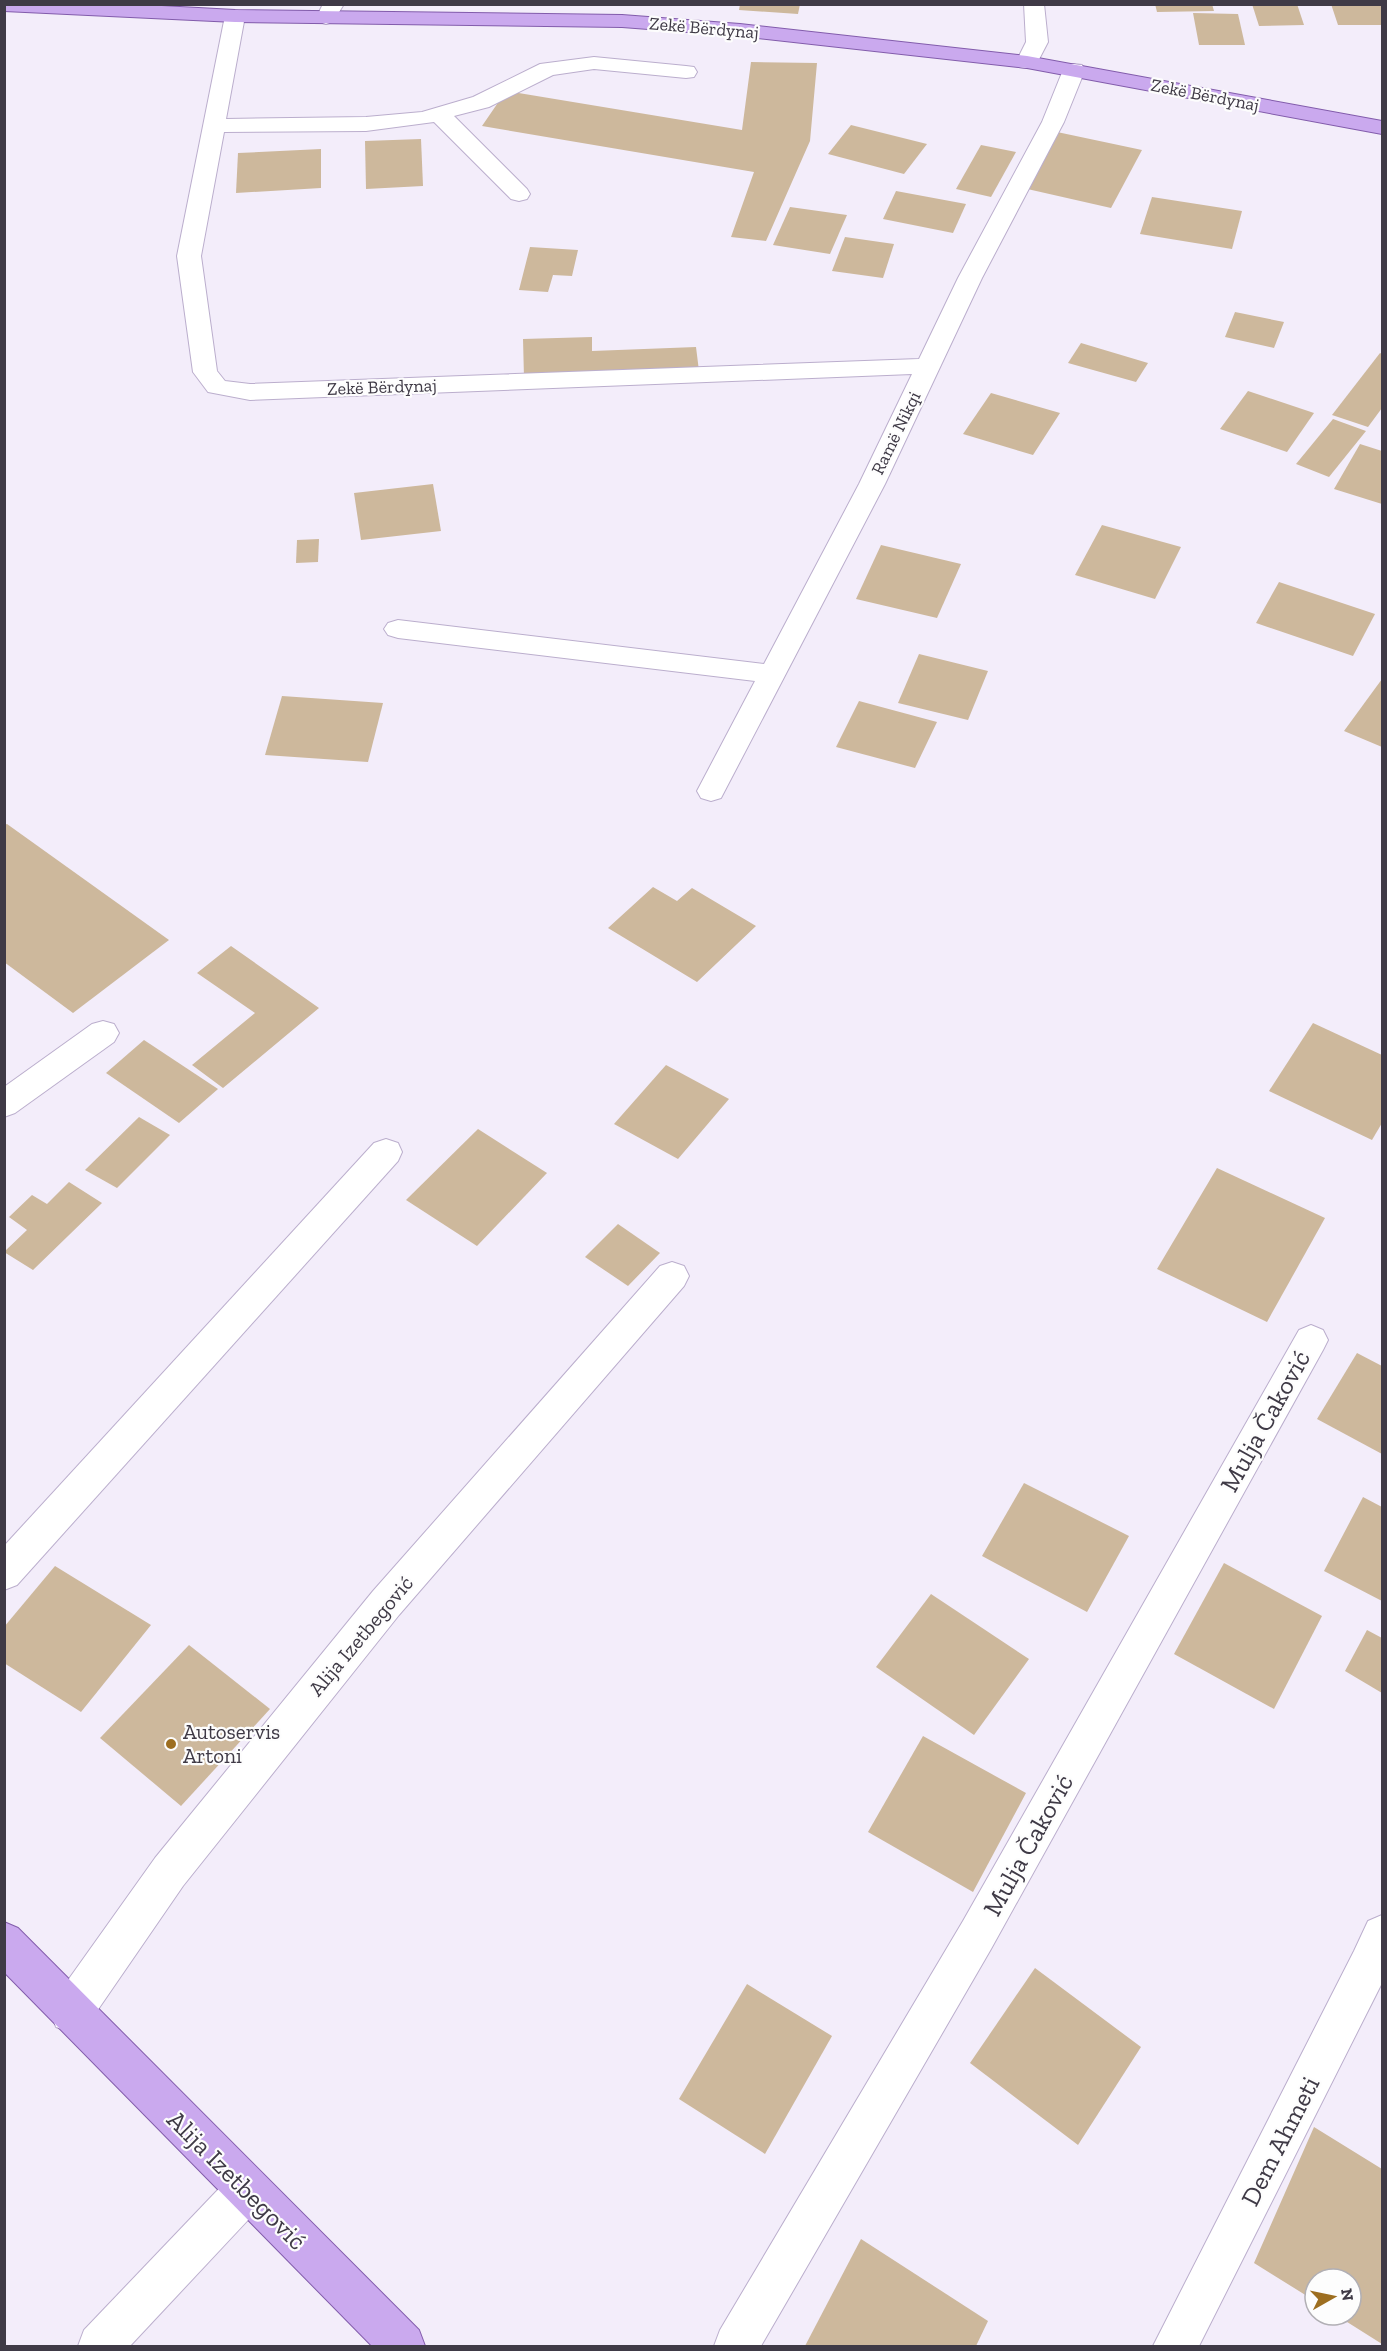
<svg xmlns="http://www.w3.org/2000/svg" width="1387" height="2351" viewBox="0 0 1387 2351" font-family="'Zilla Slab',serif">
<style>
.building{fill:#cdb89c}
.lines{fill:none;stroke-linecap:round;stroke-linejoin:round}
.minor-casing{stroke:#bbaecd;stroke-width:2}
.major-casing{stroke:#825cab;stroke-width:2}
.minor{fill:#fff;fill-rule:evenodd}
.major{fill:#caa9ee;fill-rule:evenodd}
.poi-dot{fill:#9d6e20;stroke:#fdfdfd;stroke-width:2}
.labels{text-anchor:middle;stroke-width:4.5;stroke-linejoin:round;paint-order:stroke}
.far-street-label{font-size:18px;fill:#3f3a46;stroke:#fdfdfd}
.street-label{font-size:21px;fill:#3f3a46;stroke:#fdfdfd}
.poi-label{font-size:21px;fill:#3f3a46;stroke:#fdfdfd;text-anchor:start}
.near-street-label{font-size:26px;fill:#3f3a46;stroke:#fdfdfd}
</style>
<rect width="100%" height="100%" fill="#f3edfa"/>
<g class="building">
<path d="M740,4H800L798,14L739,10Z"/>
<path d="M1155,4H1212L1214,11L1157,12Z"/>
<path d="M1252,4H1297L1304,25L1259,26Z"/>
<path d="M1331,4H1382V25H1338Z"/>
<path d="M1193,13L1238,14L1245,45H1199Z"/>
<path d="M751,62L817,63L810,141L766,241L731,237L754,172L482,126L506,91L742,130Z"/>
<path d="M851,125L927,144L904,174L828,154Z"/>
<path d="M1057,132L1142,150L1111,208L1023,188Z"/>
<path d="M421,139L423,186L366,189L365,141Z"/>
<path d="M981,145L1016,152L991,197L956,189Z"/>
<path d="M321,149V188L236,193L238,153Z"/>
<path d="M896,191L966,204L953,233L883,219Z"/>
<path d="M1152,197L1242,211L1232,249L1140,234Z"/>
<path d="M790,207L847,215L830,254L773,245Z"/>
<path d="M845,237L894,244L883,278L832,271Z"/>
<path d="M530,247L578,250L572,276L553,275L548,292L519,290Z"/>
<path d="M1235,312L1284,322L1274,348L1225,337Z"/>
<path d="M592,337V351L696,347L699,371L524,378L523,339Z"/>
<path d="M1081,343L1148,363L1136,382L1068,363Z"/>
<path d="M1380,353L1382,354V408L1368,427L1332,415Z"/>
<path d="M1248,391L1314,413L1287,452L1220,429Z"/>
<path d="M991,393L1060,413L1033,455L963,434Z"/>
<path d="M1333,419L1366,431L1329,477L1296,464Z"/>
<path d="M1360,444L1382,451V504L1334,489Z"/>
<path d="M433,484L441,531L361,540L354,493Z"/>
<path d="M1102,525L1181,547L1155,599L1075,575Z"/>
<path d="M319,539L318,562L296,563L297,540Z"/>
<path d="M881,545L961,564L937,618L856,599Z"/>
<path d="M1279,582L1375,614L1353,656L1256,623Z"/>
<path d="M919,654L988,671L968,720L898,703Z"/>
<path d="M1382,679V747L1344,731Z"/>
<path d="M282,696L383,703L368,762L265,755Z"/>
<path d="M859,701L937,722L915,768L836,747Z"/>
<path d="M7,824L169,940L73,1013L4,962V825Z"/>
<path d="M653,887L677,901L692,888L756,926L697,982L608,928Z"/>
<path d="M231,946L319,1008L223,1088L192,1065L255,1013L197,973Z"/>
<path d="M1313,1023L1382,1055V1123L1372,1140L1269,1091Z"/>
<path d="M144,1040L218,1089L179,1123L106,1073Z"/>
<path d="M666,1065L729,1099L678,1159L614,1124Z"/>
<path d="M139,1117L170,1135L117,1188L85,1170Z"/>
<path d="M478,1129L547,1173L477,1246L406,1200Z"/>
<path d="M1217,1168L1325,1218L1267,1322L1157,1269Z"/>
<path d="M69,1182L102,1203L33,1270L4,1252L27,1230L9,1217L32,1195L47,1204Z"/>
<path d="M618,1224L660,1253L628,1286L585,1257Z"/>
<path d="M1357,1353L1382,1366V1454L1317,1419Z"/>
<path d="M1024,1483L1129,1536L1087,1612L982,1556Z"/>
<path d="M1363,1497L1382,1507V1601L1324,1571Z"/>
<path d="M1224,1563L1322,1616L1274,1709L1174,1654Z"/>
<path d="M55,1566L151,1625L81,1712L4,1663V1627Z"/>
<path d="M931,1594L1029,1659L974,1735L876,1667Z"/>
<path d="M1367,1630L1382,1638V1693L1345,1671Z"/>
<path d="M189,1645L270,1709L181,1806L100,1738Z"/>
<path d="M923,1736L1026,1793L973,1892L868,1832Z"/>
<path d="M1035,1968L1141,2047L1078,2145L970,2063Z"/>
<path d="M747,1984L832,2036L765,2154L679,2099Z"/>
<path d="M1314,2127L1382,2169V2344L1336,2315H1351V2279H1315V2301L1254,2263Z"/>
<path d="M861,2239L988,2321L976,2346H805Z"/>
</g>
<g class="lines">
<defs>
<g id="minor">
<path d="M323,4H344L333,22L326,24L319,22L316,18Z"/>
<path d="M1024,4H1044L1048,42L1035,67L1027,68L1019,67L1016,62L1026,42Z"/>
<path d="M235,10L242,12L245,16L226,119L366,117L422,112L473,97L540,64L594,57L686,66L694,67L697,72L694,77L686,78L594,69L553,75L489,107L454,116L527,189L530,194L527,199L519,201L511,199L434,122L366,131L224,132L201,256L217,371L225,381L250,384L919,359L958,278L1042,122L1063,70L1066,65L1074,64L1082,65L1085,70L1064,122L982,278L885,484L721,798L711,801L701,798L697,791L755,681L398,638L388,635L384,629L388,623L398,620L764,664L859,484L912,374L250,400L208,392L193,372L177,256L225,16L228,12Z"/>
<path d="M103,1021L114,1024L119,1033L114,1042L15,1113L4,1117V1087L92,1024Z"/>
<path d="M386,1139L398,1143L402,1152L398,1161L17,1585L4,1590V1546L374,1143Z"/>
<path d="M672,1262L684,1266L689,1276L684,1286L399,1615L183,1886L86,2027L71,2033L56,2027L50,2012L56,1997L155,1858L373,1591L660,1266Z"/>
<path d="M1311,1325L1323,1330L1328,1340L1323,1350L991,1949L761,2346H714L720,2330L963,1921L1299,1330Z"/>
<path d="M1382,1915V1983L1199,2346H1153L1354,1951L1368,1921Z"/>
<path d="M247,2168L262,2175L269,2190L262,2205L130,2346H78L84,2330L232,2175Z"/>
</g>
<g id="major">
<path d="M4,4H125L235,10L622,15L740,24L1027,56L1382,121V134L1027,68L740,36L622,27L235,22L4,11Z"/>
<path d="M4,1922L18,1928L419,2330L425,2346H372L4,1972Z"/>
</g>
</defs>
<use href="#minor" class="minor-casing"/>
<use href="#major" class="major-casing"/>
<use href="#minor" class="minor"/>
<use href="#major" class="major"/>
</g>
<circle class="poi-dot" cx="171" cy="1744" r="6"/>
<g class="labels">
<g class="far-street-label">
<text transform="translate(704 28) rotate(5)" y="6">Zekë Bërdynaj</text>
<text transform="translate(1205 95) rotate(11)" y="6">Zekë Bërdynaj</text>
<text transform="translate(382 387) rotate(-2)" y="6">Zekë Bërdynaj</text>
<text transform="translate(896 433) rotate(-64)" y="6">Ramë Nikqi</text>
</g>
<g class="street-label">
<text transform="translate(361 1636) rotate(-50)" y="7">Alija Izetbegović</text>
</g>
<g class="poi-label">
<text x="183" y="1739">Autoservis<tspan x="183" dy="24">Artoni</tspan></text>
</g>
<g class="near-street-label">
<text transform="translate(1265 1421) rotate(-61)" y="9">Mulja Čaković</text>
<text transform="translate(1028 1845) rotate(-61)" y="9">Mulja Čaković</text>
<text transform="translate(1280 2141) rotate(-63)" y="9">Dem Ahmeti</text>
<text transform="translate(237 2180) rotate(45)" y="9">Alija Izetbegović</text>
</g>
</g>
<rect width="1387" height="2351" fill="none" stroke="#3f3a46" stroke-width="12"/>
<g transform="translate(1333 2297) rotate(81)"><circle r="28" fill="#fdfdfd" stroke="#b1afb4" stroke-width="1.5"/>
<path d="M0-4.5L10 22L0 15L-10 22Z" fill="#9d6e20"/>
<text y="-9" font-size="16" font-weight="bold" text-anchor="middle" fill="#3f3a46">N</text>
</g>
</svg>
